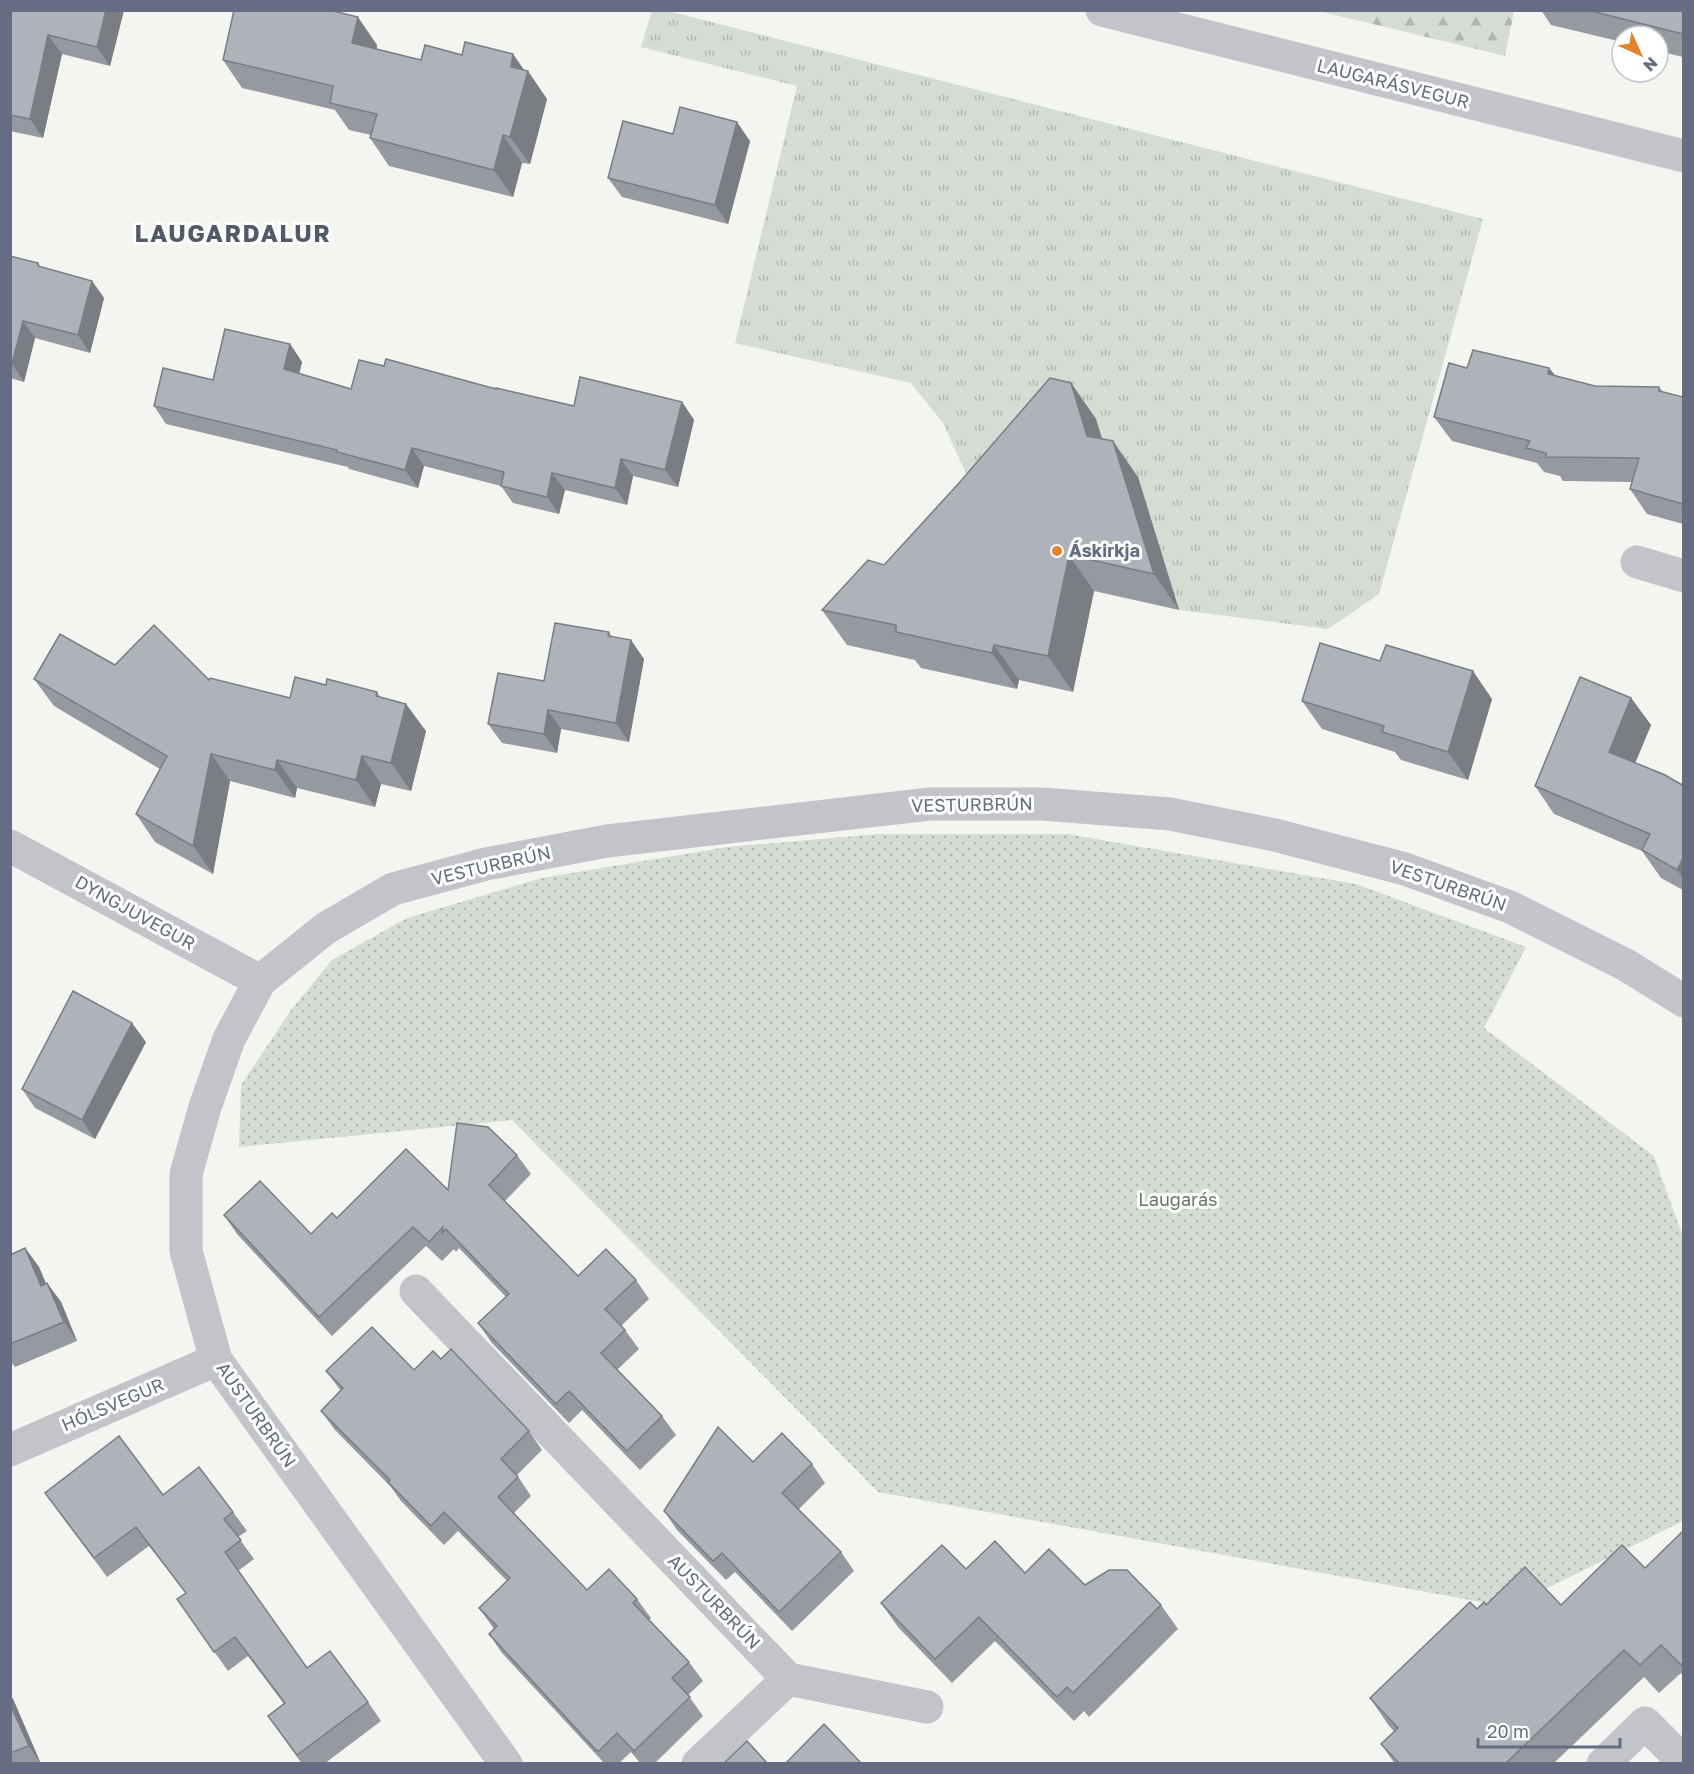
<svg xmlns="http://www.w3.org/2000/svg" width="1694" height="1774" viewBox="0 0 1694 1774" font-family="'Golos Text',sans-serif">
<style>
.grass{fill:url(#grass-tufts)}
.forest{fill:url(#forest-firs)}
.park{fill:url(#park-dots)}
.lines{fill:none;stroke-linecap:round;stroke-linejoin:round}
.minor{stroke:#c2c4c9;stroke-width:33}
.tertiary{stroke:#c2c4c9;stroke-width:33}
.wall{fill:#9699a0}
.shaded-wall{fill:#7a7d82}
.building{fill:#aeb2ba;stroke:#7a7d82;stroke-width:1.5}
.poi-dot{fill:#e18326;stroke:#fff;stroke-width:2}
.labels{text-anchor:middle;stroke-width:6;stroke-linejoin:round;paint-order:stroke}
.street-label{font-size:18px;fill:#646d82;stroke:#fff}
.poi-label{font-size:18px;font-weight:bold;fill:#646d82;stroke:#fff;text-anchor:start}
.park-label{font-size:18px;fill:#637a65;stroke:#fff}
.district-label{font-size:24px;font-weight:bold;letter-spacing:1.5px;fill:#525968;stroke:#fff}
</style>
<defs>
<pattern id="grass-tufts" width="24" height="20" patternUnits="userSpaceOnUse" patternTransform="scale(1.5)"><rect width="24" height="20" fill="#d4dcd3"/><path d="M3 7l-1-3M5 7V3M7 7l1-3M15 17l-1-3M17 17v-4M19 17l1-3" fill="none" stroke="#b0b7b1"/></pattern>
<pattern id="forest-firs" width="22" height="20" patternUnits="userSpaceOnUse" patternTransform="scale(1.5)"><rect width="22" height="20" fill="#d4dcd3"/><path d="M5 1l3.5 6h-7zM16 11l3.5 6h-7z" fill="#b0b7b1"/></pattern>
<pattern id="park-dots" width="8" height="8" patternUnits="userSpaceOnUse" patternTransform="scale(1.5)"><rect width="8" height="8" fill="#d4dcd3"/><path d="M2 2h.1M6 6h.1" fill="none" stroke="#b0b7b1" stroke-width="1.8" stroke-linecap="round"/></pattern>
</defs>
<rect width="100%" height="100%" fill="#f4f5f1"/>
<path class="grass" d="M652,11H668L1483,219L1379,594L1328,629L1179,610L1138,477L1112,471L978,500L943,423L911,383L735,343L797,86L641,47Z"/>
<path class="forest" d="M1319,11H1514L1505,56Z"/>
<path class="park" d="M879,834H1067L1356,884L1526,947L1484,1028L1654,1156L1683,1237V1521L1509,1607L878,1492L512,1120L239,1147L241,1085L291,1010L332,960L407,918L542,878L727,847Z"/>
<g class="lines">
<g class="minor">
<path d="M1637,562L1684,576"/>
<path d="M10,846L260,981"/>
<path d="M416,1291L788,1679L927,1707"/>
<path d="M10,1450L216,1360"/>
<path d="M506,1764L216,1360L186,1251V1174L205,1107L229,1039L260,981L326,928L393,889L486,864L607,841L930,804H1042L1170,814L1275,835L1405,869L1510,907L1626,965L1684,1001"/>
<path d="M698,1764L788,1679"/>
<path d="M1603,1764L1645,1723L1684,1762"/>
</g>
<path class="tertiary" d="M1102,10L1684,156"/>
</g>
<g class="wall">
<path d="M10,10H124L110,66L62,54L43,138L10,131Z"/>
<path d="M1541,10H1683V57L1658,51V36H1622V42L1551,25Z"/>
<path d="M377,45V49L421,60L525,71L547,99L530,164L522,163L513,197L389,166L370,138L371,135L349,130L335,110L242,88L223,60Z"/>
<path d="M673,134L750,141L728,224L622,197L608,178Z"/>
<path d="M10,256L38,263L41,267L92,281L104,298L90,353L35,338L24,382L10,378Z"/>
<path d="M290,344L302,362L299,374L351,389L384,366L574,406L682,402L694,420L678,487L633,476L627,505L565,490L559,514L513,503L501,486L424,466L418,488L349,469L348,467L166,424L154,406Z"/>
<path d="M1467,368H1549L1555,375L1595,386L1659,387L1663,392L1683,397V524L1647,514L1630,489L1632,482L1563,481L1560,476L1544,472L1537,463L1452,441L1434,417Z"/>
<path d="M1071,383L1096,419L1102,439L1138,477L1179,610L1094,591L1073,692L1019,680L1017,689L921,668L915,660L847,645L822,610L884,565Z"/>
<path d="M609,632L612,637L644,659L629,742L561,729L557,753L502,743L488,724L544,681Z"/>
<path d="M115,665L209,680L290,698L326,685L377,692L380,697L426,731L411,791L381,784L375,807L297,788L295,798L230,781L213,874L155,842L136,814L160,769L54,706L34,679Z"/>
<path d="M1631,698L1651,725L1635,763L1682,785L1683,781V890L1661,878L1642,851L1554,814L1535,786Z"/>
<path d="M1492,699L1468,780L1401,760L1395,752L1322,729L1302,701Z"/>
<path d="M146,1042L95,1139L35,1108L22,1089Z"/>
<path d="M517,1155L531,1174L505,1201L578,1276L636,1280L649,1299L621,1326L625,1330L639,1349L617,1370L662,1416L676,1435L640,1470L582,1410L569,1423L491,1342L478,1323L506,1297L459,1248L456,1252L454,1249L442,1261L426,1246L332,1336L237,1234L224,1215L311,1234L337,1218L448,1190Z"/>
<path d="M25,1248L39,1267L46,1284L47,1283L61,1302L77,1341L15,1367L10,1361V1255Z"/>
<path d="M441,1359L529,1431L542,1450L517,1475L531,1496L514,1513L587,1590L637,1599L651,1618L649,1620L689,1662L703,1681L688,1695L703,1716L654,1764H641L631,1752L618,1764H605L502,1653L489,1634L494,1629L479,1608L507,1581L458,1531L444,1545L401,1501L391,1487L335,1430L321,1411L341,1391L326,1371L414,1370Z"/>
<path d="M753,1462L812,1464L825,1483L798,1510L841,1552L854,1571L792,1631L735,1572L726,1580L677,1530L664,1511Z"/>
<path d="M45,1493L163,1495L233,1512L247,1531L238,1537L254,1559L238,1571L307,1668L368,1702L381,1721L324,1764H302L268,1716L284,1704L248,1656L228,1671L177,1599L186,1593L149,1546L107,1577Z"/>
<path d="M1683,1531V1676L1681,1673L1659,1693L1644,1677L1553,1764H1395L1381,1744L1394,1731L1389,1726L1370,1698L1477,1609L1486,1605H1561L1645,1568Z"/>
<path d="M966,1569L1025,1573L1085,1585L1161,1605L1178,1629L1089,1717L1084,1711L1074,1721L995,1641L952,1683L898,1627L881,1603Z"/>
<path d="M10,1695L13,1699L41,1764H10Z"/>
</g>
<g class="shaded-wall">
<path d="M106,10H124L110,66L97,47Z"/>
<path d="M358,17L377,45L371,71L352,43Z"/>
<path d="M48,35L62,54L43,138L30,119Z"/>
<path d="M513,54L527,74L528,71L547,99L530,164L510,137L511,67Z"/>
<path d="M737,122L750,141L728,224L715,205Z"/>
<path d="M503,135L522,163L513,197L494,170Z"/>
<path d="M92,281L104,298L90,353L78,335Z"/>
<path d="M23,321L35,338L24,382L12,364Z"/>
<path d="M290,344L302,362L296,387L284,369Z"/>
<path d="M1549,368L1567,392L1548,374Z"/>
<path d="M1071,383L1096,419L1112,471L1087,436Z"/>
<path d="M682,402L694,420L678,487L665,470Z"/>
<path d="M1113,441L1138,477L1179,610L1154,574Z"/>
<path d="M412,448L424,466L418,488L405,470Z"/>
<path d="M621,459L633,476L627,505L615,488Z"/>
<path d="M552,473L565,490L559,514L547,497Z"/>
<path d="M1069,555L1094,591L1073,692L1048,656Z"/>
<path d="M631,640L644,659L629,742L616,723Z"/>
<path d="M994,645L1019,680L1017,689L992,653Z"/>
<path d="M1473,671L1492,699L1468,780L1448,752Z"/>
<path d="M1631,698L1651,725L1628,780L1609,752Z"/>
<path d="M406,704L426,731L411,791L391,763Z"/>
<path d="M548,710L561,729L557,753L544,734Z"/>
<path d="M211,754L230,781L213,874L193,846Z"/>
<path d="M362,756L381,784L375,807L356,780Z"/>
<path d="M277,760L297,788L295,798L275,770Z"/>
<path d="M1682,860L1683,863V878L1677,870Z"/>
<path d="M132,1023L146,1042L95,1139L82,1120Z"/>
<path d="M25,1248L39,1267L55,1305L41,1286Z"/>
<path d="M47,1283L61,1302L77,1341L64,1322Z"/>
<path d="M10,1695L13,1699L41,1764L29,1746L10,1704Z"/>
</g>
<g class="building">
<path d="M10,10H106L97,47L48,35L30,119L10,115Z"/>
<path d="M234,10H329L358,17L352,43L421,60L425,45L462,55L465,42L513,54L511,67L528,71L510,137L503,135L494,170L370,138L377,114L330,103L333,86L223,60Z"/>
<path d="M1587,10H1683V34Z"/>
<path d="M680,107L737,122L715,205L608,178L623,121L673,134Z"/>
<path d="M10,256L38,263V266L92,281L78,335L23,321L12,364H10Z"/>
<path d="M225,329L290,344L284,369L351,389L359,360L384,366L386,359L496,389V388L574,406L580,377L682,402L665,470L621,459L615,488L552,473L547,497L501,486L504,472L412,448L405,470L337,452V450L154,406L163,368L213,380Z"/>
<path d="M1473,350L1549,368L1548,374L1595,386L1659,387V391L1683,397V504L1630,489L1639,458L1546,457V453L1526,448L1530,441L1434,417L1449,363L1467,368Z"/>
<path d="M1050,378L1071,383L1087,436L1113,441L1154,574L1069,555L1048,656L994,645L992,653L896,632V625L822,610L868,560L884,565L959,483Z"/>
<path d="M555,623L609,632L608,636L631,640L616,723L548,710L544,734L488,724L498,673L544,681Z"/>
<path d="M154,625L209,680L210,678L290,698L295,677L326,685L327,679L377,692L376,696L406,704L391,763L362,756L356,780L277,760L275,770L211,754L193,846L136,814L167,756L34,679L60,634L115,665Z"/>
<path d="M1320,643L1380,661L1386,645L1473,671L1448,752L1382,732L1384,726L1302,701Z"/>
<path d="M1580,677L1631,698L1609,752L1665,775L1682,785L1683,781V861L1682,860L1677,870L1642,850L1650,834L1535,786Z"/>
<path d="M73,991L132,1023L82,1120L22,1089Z"/>
<path d="M457,1123L488,1127L517,1155L489,1185L578,1276L606,1249L636,1280L605,1309L625,1330L601,1353L662,1416L627,1451L569,1391L556,1404L478,1323L509,1294L446,1229L442,1233L443,1227L429,1242L413,1227L319,1317L224,1215L260,1181L311,1234L332,1213L337,1218L406,1149L448,1190Z"/>
<path d="M25,1248L41,1286L47,1283L64,1322L10,1344V1255Z"/>
<path d="M372,1327L414,1370L433,1351L441,1359L451,1349L529,1431L501,1459L518,1477L498,1497L587,1590L609,1569L637,1599L633,1603L689,1662L672,1678L690,1697L634,1751L617,1733L599,1751L596,1750L489,1634L497,1626L479,1608L510,1578L444,1512L431,1526L388,1482L390,1480L321,1411L343,1388L326,1371Z"/>
<path d="M718,1427L753,1462L782,1433L812,1464L782,1493L841,1552L779,1612L722,1553L713,1561L664,1511Z"/>
<path d="M119,1436L163,1495L199,1467L233,1512L224,1519L241,1540L225,1552L307,1668L330,1651L368,1702L297,1755L268,1716L285,1703L235,1637L214,1652L177,1599L186,1593L136,1527L94,1558L45,1493Z"/>
<path d="M1683,1531V1663L1681,1665L1661,1645L1640,1665L1624,1650L1505,1764H1400L1381,1744L1398,1728L1370,1698L1470,1602L1477,1609L1484,1602L1486,1605L1525,1567L1561,1605L1622,1545L1645,1568Z"/>
<path d="M995,1541L1025,1573L1049,1549L1085,1585L1109,1570H1127L1161,1605L1073,1693L1067,1687L1057,1697L979,1617L935,1659L881,1603L942,1545L966,1569Z"/>
<path d="M10,1704L29,1746L10,1753Z"/>
<path d="M824,1724L862,1764H785Z"/>
<path d="M747,1741L768,1764H723Z"/>
</g>
<circle class="poi-dot" cx="1057" cy="551" r="6"/>
<g class="labels">
<g class="street-label">
<text transform="translate(1393 84) rotate(14)" y="6">LAUGARÁSVEGUR</text>
<text transform="translate(972 805) rotate(-1)" y="6">VESTURBRÚN</text>
<text transform="translate(491 866) rotate(-13)" y="6">VESTURBRÚN</text>
<text transform="translate(1448 886) rotate(19)" y="6">VESTURBRÚN</text>
<text transform="translate(135 913) rotate(29)" y="6">DYNGJUVEGUR</text>
<text transform="translate(113 1405) rotate(-23)" y="6">HÓLSVEGUR</text>
<text transform="translate(256 1415) rotate(55)" y="6">AUSTURBRÚN</text>
<text transform="translate(714 1602) rotate(46)" y="6">AUSTURBRÚN</text>
</g>
<g class="poi-label">
<text x="1069" y="557">Áskirkja</text>
</g>
<g class="park-label">
<text x="1178" y="1206">Laugarás</text>
</g>
<g class="district-label">
<text x="233" y="242">LAUGARDALUR</text>
</g>
</g>
<rect width="1694" height="1774" fill="none" stroke="#646d82" stroke-width="24"/>
<g transform="translate(1640 54) rotate(135)"><circle r="28" fill="#ffffff" stroke="#c1c5cd" stroke-width="1.5"/>
<path d="M0-4.5L10 22L0 15L-10 22Z" fill="#e18326"/>
<text y="-9" font-size="16" font-weight="bold" text-anchor="middle" fill="#646d82">N</text>
</g>
<path d="M1478 1738v9h142v-9" fill="none" stroke="#646d82" stroke-width="3"/>
<text x="1487" y="1738" font-size="18" fill="#646d82" stroke="#ffffff" stroke-width="4.5" paint-order="stroke">20 m</text>
</svg>
